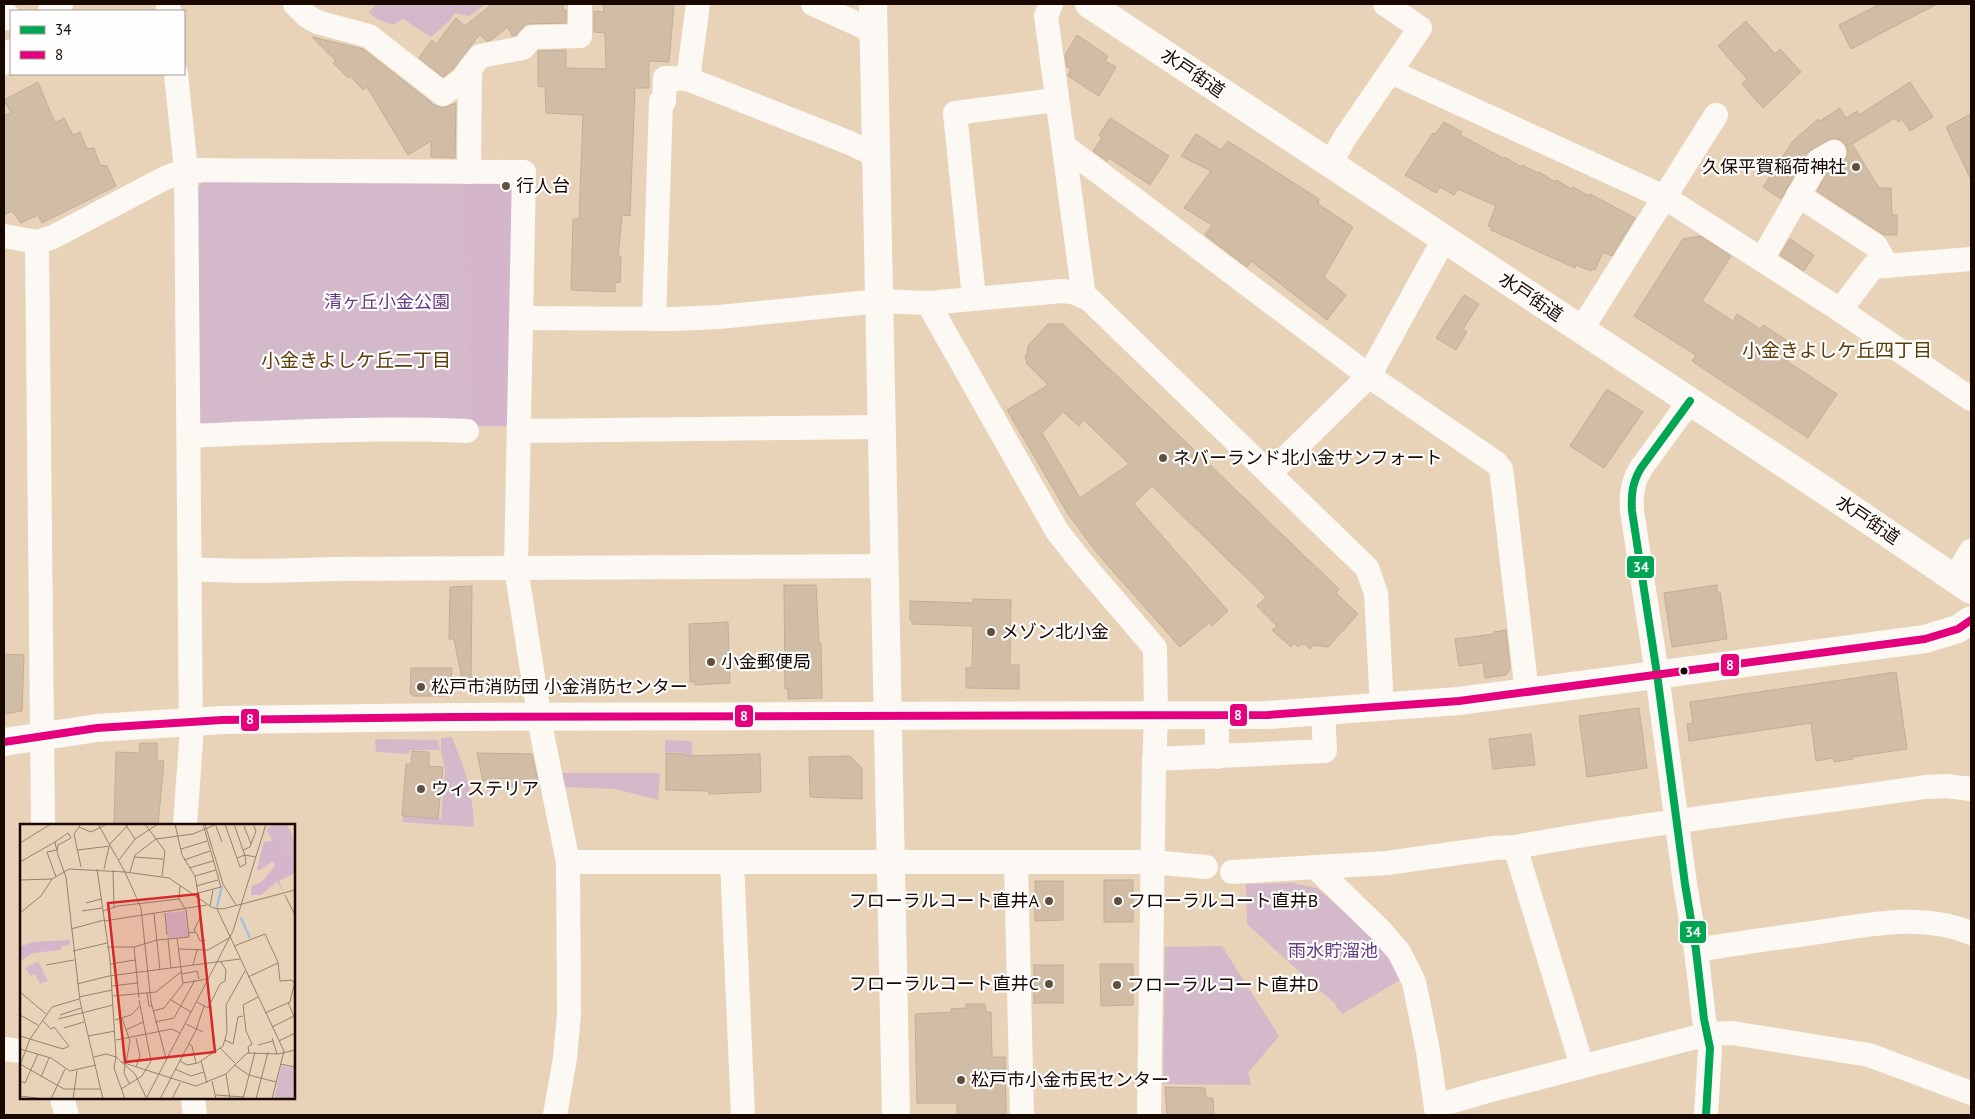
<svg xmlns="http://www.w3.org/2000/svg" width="1975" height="1119" viewBox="0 0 1975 1119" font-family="'PT Sans','Noto Sans JP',sans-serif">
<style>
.green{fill:#d4b9ca}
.forest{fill:#d4b5cc}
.building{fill:#d1bda6;stroke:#c1ae96;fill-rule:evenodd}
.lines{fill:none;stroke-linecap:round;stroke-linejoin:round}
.minor{stroke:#fcf8f4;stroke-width:24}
.tertiary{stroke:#fcf8f4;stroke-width:28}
.secondary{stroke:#fcf8f4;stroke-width:28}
.trunk{stroke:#fcf8f4;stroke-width:28}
.bus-1-casing{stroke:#fdfefd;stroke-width:11}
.bus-2-casing{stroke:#fdfefd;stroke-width:11}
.bus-1{stroke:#00a651;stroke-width:8}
.bus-2{stroke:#e5007d;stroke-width:8}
.poi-dot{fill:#614f40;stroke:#fdfefd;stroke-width:2}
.bus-dot{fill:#180800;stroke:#fdfefd;stroke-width:2}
.labels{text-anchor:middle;stroke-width:4.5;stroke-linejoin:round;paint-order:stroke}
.street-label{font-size:18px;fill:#180800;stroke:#fdfefd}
.poi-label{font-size:18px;fill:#180800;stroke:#fdfefd;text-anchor:start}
.park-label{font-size:18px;fill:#683883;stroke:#fdfefd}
.neighbourhood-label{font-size:19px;fill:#5c3c08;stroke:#fdfefd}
.inset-river{fill:none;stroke:#a3c0e0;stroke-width:2.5}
.inset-road{fill:none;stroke:#95826e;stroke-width:1}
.view{fill:#d62828;fill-opacity:0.15;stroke:#d62828;stroke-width:2.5}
.inset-edge{fill:none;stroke:#180800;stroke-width:2.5}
.line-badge{stroke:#fdfefd;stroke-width:2}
.badge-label{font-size:14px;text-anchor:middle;font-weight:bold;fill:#fff}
</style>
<rect width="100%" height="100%" fill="#e9d3b8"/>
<g class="green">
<path d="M376,4H486L469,16L455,13L449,21L431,37L403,19L393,25L380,20L368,13Z"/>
<path d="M464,177L509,426L208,430L198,420L196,188L206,179Z"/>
<path d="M452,737C464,767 474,795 474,827L402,822L403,817L441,819L445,770L441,751V738Z"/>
<path d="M375,739L438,740L440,750H410L409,754L376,752Z"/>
<path d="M665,740L692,741L691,772H686V753L665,752Z"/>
<path d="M558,773H660L658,800L616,789L561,787Z"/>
<path d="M1293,883L1317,888L1380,943L1404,978L1342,1014L1334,1003L1247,924L1246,884Z"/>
<path d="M1222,946L1279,1036L1248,1073L1251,1085L1163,1084L1165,947Z"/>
</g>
<path class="forest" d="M464,177H515L512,424L467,427Z"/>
<g class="building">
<path d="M492,4H563V10H566V23L526,24L516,35L512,36L508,27L491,40L486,41L480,34L453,69L443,77L419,58L432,40L436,44L456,18L465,26Z"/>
<path d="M603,4H674L669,62L649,61V88H635L630,216L622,215L618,256H621L620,282L615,283V292L571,290L573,219H579L583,115L546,113L545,87L538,86V51L566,50V68L606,69L605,33L594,32V11L604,12Z"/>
<path d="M1880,4H1937L1851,49L1839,25Z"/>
<path d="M1746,21L1775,54L1780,49L1801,72L1763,108L1742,84L1747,79L1718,46Z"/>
<path d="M1077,35L1108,56L1105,61L1116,67L1099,96L1068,76L1071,69L1067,67L1065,55Z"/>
<path d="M312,37L363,49L432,103L431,104L443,108L456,103L455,158L431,157V141L408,155L367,87L363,90L350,76L348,78L333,63L336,61Z"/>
<path d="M38,82L55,123L64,118L73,135L80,132L87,149L94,148L100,165L107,166L116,186L42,223L38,215L21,223L12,211L4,215V116L11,113L4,100Z"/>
<path d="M1910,82L1933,117L1910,131L1902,119L1898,122L1895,118L1852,144L1879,188H1891L1892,215H1897V235H1884L1817,191L1829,170L1846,159L1848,152L1846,146L1841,140L1834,138L1828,140L1807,153L1781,199L1763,187L1793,141L1818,119L1820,121L1840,108L1846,118L1857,111L1859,115Z"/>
<path d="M1971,114V180L1946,127Z"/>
<path d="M1110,118L1169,156L1150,185L1109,158L1107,161L1093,151L1102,138L1099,135Z"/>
<path d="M1444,122L1462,132L1460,135L1505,159V157L1521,167L1522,165L1538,173L1539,172L1555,182L1556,180L1572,189L1573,187L1589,196L1590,194L1635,218L1612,256L1603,252L1595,270L1591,269V271L1576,265L1575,268L1491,230L1492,227L1488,226L1496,206L1458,189L1454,195L1440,187L1436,193L1405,175L1433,133L1435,134Z"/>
<path d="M1196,134L1221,150L1228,141L1319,199L1318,204L1353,227L1324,277L1346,295L1327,320L1251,261L1247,267L1205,235L1212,225L1184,208L1211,171L1181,156Z"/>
<path d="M1700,236L1731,256L1702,301L1733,321L1737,314L1760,329L1763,325L1797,347L1788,362L1837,394L1808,438L1692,361L1696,355L1634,316L1683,239Z"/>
<path d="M1790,239L1814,255L1804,271L1780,255Z"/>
<path d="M1464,295L1479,304L1463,329L1467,332L1456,350L1436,338Z"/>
<path d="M1048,324H1063L1339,589L1336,593L1358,614L1328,647L1313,645L1310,649L1305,644L1304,645L1302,644L1298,647L1294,643L1291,647L1272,630L1277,626L1257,606L1266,597L1152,486L1134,504L1228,611L1212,626L1209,623L1180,647L1118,577L1094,549L1068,514L1007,410L1048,385L1027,364L1025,356L1027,354L1028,346ZM1063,412L1079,426L1084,420L1129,464L1080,498L1042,433Z"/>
<path d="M1607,389L1643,412L1604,468L1570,446Z"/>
<path d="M784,585H816L819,643H821L822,698L788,699V689H785Z"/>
<path d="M1717,585V592H1720L1727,639L1672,647L1664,593Z"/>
<path d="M472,586L471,683L463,684L454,639H449L450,587Z"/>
<path d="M973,599L1011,600L1010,665H1019V689L966,688V668H972L973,626L912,624V620H910V601L973,603Z"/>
<path d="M728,622L730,683L695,685V682H690L689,624Z"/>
<path d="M1506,630L1510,669L1506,675L1485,678L1483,663L1459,666L1455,639L1494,634V632Z"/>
<path d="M4,654L24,655L22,711L4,714Z"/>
<path d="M411,668H452L449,696H413V694H410Z"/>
<path d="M1896,672L1907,749L1852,757L1853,759L1834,762L1833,758L1816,761L1811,723L1689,741L1687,724L1693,723L1690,702Z"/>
<path d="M1639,708L1647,768L1587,777L1579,716Z"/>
<path d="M1531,734L1535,765L1493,769L1489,739Z"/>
<path d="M140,743H157V760L164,761L158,825H114L116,752L139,753Z"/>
<path d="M412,751L429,752V766L443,767L438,819L402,816L406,764H411Z"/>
<path d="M477,753L532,754L538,782L509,787L507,778L483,781Z"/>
<path d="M666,753L685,754V756L760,754L761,792L709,794V791L666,790Z"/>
<path d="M850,756L862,768V799L810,797L809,757Z"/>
<rect x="1104" y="880" width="29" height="42"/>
<path d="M1035,881H1063V920L1035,921Z"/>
<path d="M1100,964H1133V1005L1101,1006Z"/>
<rect x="1034" y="965" width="29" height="38"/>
<path d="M966,1004H985L986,1012H991L992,1057H1005L1006,1115H957V1103H917L915,1014L952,1012L951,1009L966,1008Z"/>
<path d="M1165,1087L1205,1088L1206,1098H1213L1214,1115H1167Z"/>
</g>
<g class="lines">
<g class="minor">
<path d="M168,4L169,11"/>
<path d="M295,4L307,16L317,22L369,36L443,94L463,79L470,69"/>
<path d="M813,4L873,31"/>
<path d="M1051,4L1046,16L1084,297"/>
<path d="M4,12L11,19"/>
<path d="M1391,72L1664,197L1840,310L1971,399"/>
<path d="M176,74L186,170L191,741L185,825"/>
<path d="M688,79L850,143L875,155"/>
<path d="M1064,146L1369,376L1496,463L1501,469L1504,493L1527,693"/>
<path d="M1331,163L1344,139L1420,28L1385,4"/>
<path d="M469,172L470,69L480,56L523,48L532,37L580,36V4"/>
<path d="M1798,195L1876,246L1887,266"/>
<path d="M4,236L37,242L53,237L165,178L186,170L524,172L516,568L542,734L568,862L569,1014L565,1058L555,1115"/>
<path d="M37,242L43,825"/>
<path d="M1762,259L1819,160L1834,152"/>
<path d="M974,298L955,113L1056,100"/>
<path d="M928,303L1057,531L1078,558L1155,648L1156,717L1154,768L1149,1115"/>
<path d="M1840,310L1873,267L1971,259"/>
<path d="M522,318L673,319L719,317L880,301L928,303L1062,291L1072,292L1089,299L1367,568L1376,593L1382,707"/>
<path d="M654,319L661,101H664L665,78L688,79L698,4"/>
<path d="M1581,330L1716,115"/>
<path d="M1690,401L1641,468C1632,483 1631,495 1632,511L1657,674L1685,884L1696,950L1704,1019L1710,1048L1706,1115"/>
<path d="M520,431L882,427"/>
<path d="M189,436C281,432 375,427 467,431"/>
<path d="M1270,473L1369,376L1444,239"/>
<path d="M190,569C237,572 283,571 331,569L884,566"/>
<path d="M1954,579L1971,551"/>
<path d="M1217,757V716"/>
<path d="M1154,759L1325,751L1323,711"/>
<path d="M1515,847L1582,1066"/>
<path d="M568,862H1152L1206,867"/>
<path d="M732,862L743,1115"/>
<path d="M1016,863L1022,1115"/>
<path d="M1315,867L1380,930L1399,952L1414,982L1428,1051L1437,1115"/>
<path d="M1232,872L1387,863L1494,848L1515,847C1651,822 1789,807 1925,787L1946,786L1971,789"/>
<path d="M1696,950C1735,944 1774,938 1813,933C1866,925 1921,912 1971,933"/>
<path d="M4,1049L21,1051"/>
<path d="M62,1098L67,1115"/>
<path d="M193,1098L195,1115"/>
<path d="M1436,1106L1484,1092L1708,1034L1732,1033L1869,1055L1971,1093"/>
</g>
<g class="tertiary">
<path d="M873,4L896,1115"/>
<path d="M4,742L97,728L222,720L453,717L1268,715L1459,701L1925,639L1958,629L1971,620"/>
</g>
<g class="secondary">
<path d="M52,11L59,4"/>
<path d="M4,61L11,53"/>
</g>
<path class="trunk" d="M1089,4L1821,488L1971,590"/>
<defs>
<path id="bus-1" d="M1690,401L1641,468C1632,483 1631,495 1632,511L1657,674L1685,884L1696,950L1704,1019L1710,1048L1706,1115"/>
<path id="bus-2" d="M4,742L97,728L222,720L453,717L1268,715L1459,701L1925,639L1958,629L1971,620"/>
</defs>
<use href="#bus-1" class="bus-1-casing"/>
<use href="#bus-2" class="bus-2-casing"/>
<use href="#bus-1" class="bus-1"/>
<use href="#bus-2" class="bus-2"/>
</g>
<g class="poi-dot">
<circle cx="1856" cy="167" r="5"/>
<circle cx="506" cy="186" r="5"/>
<circle cx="1163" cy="458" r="5"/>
<circle cx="991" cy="632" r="5"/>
<circle cx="711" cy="662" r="5"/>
<circle cx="421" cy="687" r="5"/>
<circle cx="421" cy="789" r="5"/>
<circle cx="1049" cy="901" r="5"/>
<circle cx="1118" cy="901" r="5"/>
<circle cx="1049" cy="984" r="5"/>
<circle cx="1117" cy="985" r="5"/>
<circle cx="961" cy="1080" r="5"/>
</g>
<circle class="bus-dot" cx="1684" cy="671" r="4.5"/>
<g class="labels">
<g class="street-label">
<text transform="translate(1193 73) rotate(34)" y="6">水戸街道</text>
<text transform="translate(1531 297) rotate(34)" y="6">水戸街道</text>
<text transform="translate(1868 520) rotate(34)" y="6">水戸街道</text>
</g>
<g class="poi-label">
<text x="1846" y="173" text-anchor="end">久保平賀稲荷神社</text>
<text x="516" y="192">行人台</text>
<text x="1173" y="464">ネバーランド北小金サンフォート</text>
<text x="1001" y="638">メゾン北小金</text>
<text x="721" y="668">小金郵便局</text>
<text x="431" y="693">松戸市消防団 小金消防センター</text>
<text x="431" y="795">ウィステリア</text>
<text x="1039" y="907" text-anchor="end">フローラルコート直井A</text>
<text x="1128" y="907">フローラルコート直井B</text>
<text x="1039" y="990" text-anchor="end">フローラルコート直井C</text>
<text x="1127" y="991">フローラルコート直井D</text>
<text x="971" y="1086">松戸市小金市民センター</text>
</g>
<g class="park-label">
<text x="387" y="308">清ヶ丘小金公園</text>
<text x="1333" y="957">雨水貯溜池</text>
</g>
<g class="neighbourhood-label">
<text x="1837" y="357">小金きよしケ丘四丁目</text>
<text x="356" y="367">小金きよしケ丘二丁目</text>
</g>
</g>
<g transform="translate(20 824)">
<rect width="275" height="275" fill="#e9d3b8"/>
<path d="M251,0H266L271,7L275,21V49L259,56L264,69L257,58L241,71H231L232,62L242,58L255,42L253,37L240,46L237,45L244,18L252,17L249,9ZM165,87L168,113L148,114L146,89ZM18,137L28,157L20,160L15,150L11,152L5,144ZM261,242L275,244V275H254Z" fill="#d4b9ca"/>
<path d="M248,3L275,38V49L248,62L241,71H231L232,62L242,58L255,42L253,37L240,46L237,45L244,18L252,17V11L247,8ZM50,116V121L42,122L40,126L13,129L0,137V123L12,118Z" fill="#d4b5cc"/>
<path class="inset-river" d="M197,83L202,62M221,94L230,114"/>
<path class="inset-road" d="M61,0L54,10L61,43M78,0L105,48L149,54L193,84L203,85L275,66M105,0L115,15M125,0L136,15M155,0L162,31L175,52L178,69L201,63L183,0M185,0L203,60L216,81M205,0L220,43L226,40L225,32L214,0M196,2L202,18M224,2L231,20M59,3L71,8L87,0M136,15L145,27L142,52M0,19L31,0M90,20L109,0M161,25L187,17M58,26L90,22M223,26L230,23L236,7L233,0M114,33L143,35M217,34L225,31L236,33M99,36L115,15L138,0M164,36L190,27M0,38L35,18M169,44L193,37M77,45L90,135L96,233M84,45L89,23M93,46L94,83M110,48L115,31L136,15L173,10L197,0M175,52L196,46M36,53L27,28L37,26L38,21L51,14L48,9L35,18L36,23L37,26L38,31L46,53L60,177L83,275M0,56L32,55M176,62L198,56M265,71L275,91M66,79L81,75M190,82L193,66M197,85L264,227L252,275M62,87L82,84M83,87L98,82L159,75M0,89L21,72L32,55L49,45L105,48L121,84L131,178L146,234M145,89L147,111M134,90L140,146M84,97L187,81M51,105L84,96M176,108L174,106L181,92M168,109L176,108L180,117L186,116M148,115L151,144M214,122L245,110L258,138L260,157L272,156L275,161M87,123H114L137,116L169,113L166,86L159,75L160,62M114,123L119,174M158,125L188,126L209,114M53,127L87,119M90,140L115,136M26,141L54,136M173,141L177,126M162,150L177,147L179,155M228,153L258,139M163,159L188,155M57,160L89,152L220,135M92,162L117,159M0,168L26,190M127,169L129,182H132M93,172L136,168L162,147M59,173L92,166M151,176L171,188M177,178L188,184L200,160L205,157L206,146L201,138M268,178L275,195M133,187L144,184L163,160L157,114M245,189L270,178L274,161M0,191L18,201M40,191L61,184M102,194L110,217L106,239M38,195L93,181M95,196L111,191L119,183M135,198L154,194L175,156M166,200L183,208M252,203L274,192M44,204L64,198M106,206L123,198M0,212L43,225L49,222L34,203L31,205L22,196M68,212L95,207M252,214L257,230M10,215L32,183L59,175M96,216L152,205L160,209M205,216L213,220L218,193L223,192M259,217L275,209M169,220L172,222L176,239M238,221L253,217M200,224L215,239M0,225L31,234L50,247L76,241M229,229L228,223L232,220L226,207L223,181L238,173M74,233L86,230L96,233L115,250L126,273M96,233L94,244L105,275M160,237L167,241L178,239L203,222L207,208L206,181L225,147M181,237L187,259M101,238L176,262L206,250L227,229L258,230L275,226M0,240L44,265H81M105,240L104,249L109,259M260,240L275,243M0,241L10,215M214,241L229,251L256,258M116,243L120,232L116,214M274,243L275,228M155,245L171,252L184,248M206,250L210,275M21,253L29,234M0,257L5,259L18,230M192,257L196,275M101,265L122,252L131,237L119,176M196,271L223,273M0,272L25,275M31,275L45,245M53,275L57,247M126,275L213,107L246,0M140,275L176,206L184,182M152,275L160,259M223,275L235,228M236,275L248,228"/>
<path class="view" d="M178,70L195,228L105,238L88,79Z"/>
<rect width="275" height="275" class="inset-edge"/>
</g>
<g class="line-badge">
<rect x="1626" y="555" width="29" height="24" rx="5" fill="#00a651"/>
<rect x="1720" y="653" width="20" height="24" rx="5" fill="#e5007d"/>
<rect x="1229" y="703" width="19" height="24" rx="5" fill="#e5007d"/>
<rect x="734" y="704" width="20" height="24" rx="5" fill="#e5007d"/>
<rect x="240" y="708" width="20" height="24" rx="5" fill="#e5007d"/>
<rect x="1679" y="920" width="28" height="24" rx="5" fill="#00a651"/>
</g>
<g class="badge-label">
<text x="1641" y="572">34</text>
<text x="1730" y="670">8</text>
<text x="1238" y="720">8</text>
<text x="744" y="721">8</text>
<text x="250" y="724">8</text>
<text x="1693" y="937">34</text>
</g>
<rect width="1975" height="1119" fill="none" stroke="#180800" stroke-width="10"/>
<rect x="10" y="10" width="175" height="65" fill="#fdfefd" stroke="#a19c98"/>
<rect x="20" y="26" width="25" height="8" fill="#00a651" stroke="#a19c98"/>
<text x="55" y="35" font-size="15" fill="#180800">34</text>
<rect x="20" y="51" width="25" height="8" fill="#e5007d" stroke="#a19c98"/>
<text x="55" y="60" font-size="15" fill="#180800">8</text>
</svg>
